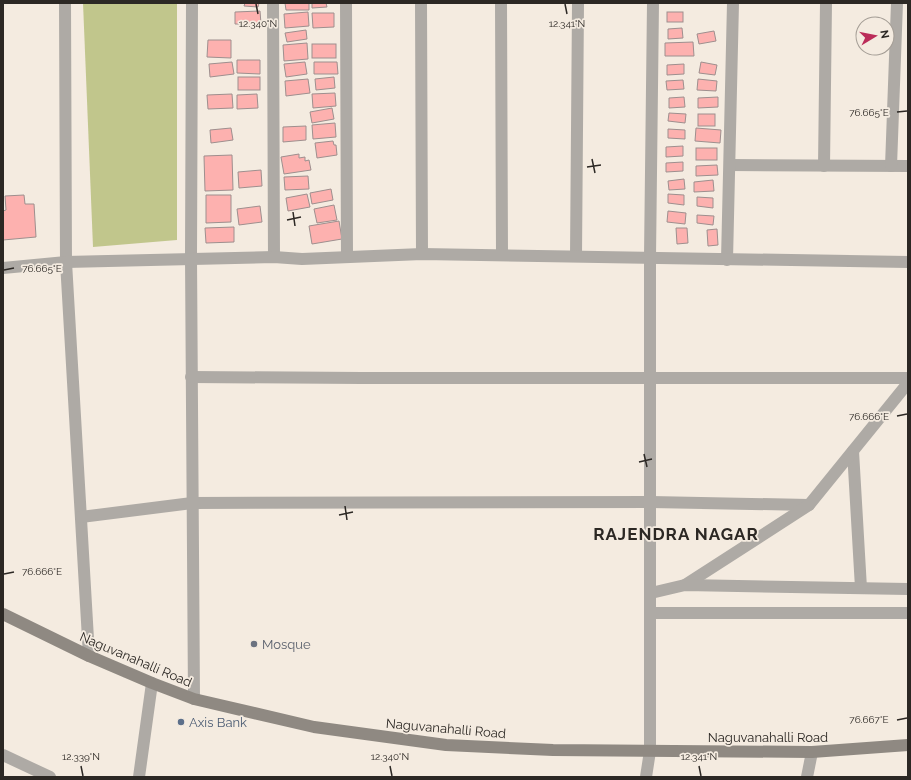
<svg xmlns="http://www.w3.org/2000/svg" width="911" height="780" viewBox="0 0 911 780" font-family="Raleway,sans-serif">
<style>
.green{fill:#c1c68c}
.building{fill:#fdb1af;stroke:#9e8f8e}
.lines{fill:none;stroke-linecap:round;stroke-linejoin:round}
.street{stroke:#aeaaa5;stroke-width:12}
.secondary{stroke:#8f8982;stroke-width:12}
.ticks{fill:none;stroke:#2c2824;stroke-width:1.5}
.worship-dot{fill:#6b7280;stroke:#f4ebe0;stroke-width:1.5}
.service-dot{fill:#5c6f8a;stroke:#f4ebe0;stroke-width:1.5}
.labels{text-anchor:middle;stroke-width:3.5;stroke-linejoin:round;paint-order:stroke}
.worship-label{font-size:13px;fill:#5b616d;stroke:#f4ebe0;text-anchor:start}
.street-label{font-size:13px;fill:#2c2824;stroke:#f4ebe0}
.service-label{font-size:13px;fill:#4e5e75;stroke:#f4ebe0;text-anchor:start}
.district-label{font-size:17px;font-weight:bold;letter-spacing:1px;fill:#2c2824;stroke:#f4ebe0}
.ticks-label{font-size:10px;text-anchor:middle;fill:#2c2824;stroke:#f4ebe0;stroke-width:3.5;stroke-linejoin:round;paint-order:stroke}
</style>
<rect width="100%" height="100%" fill="#f4ebe0"/>
<path class="green" d="M83,3H177V240L93,247Z"/>
<g class="building">
<path d="M245,3H259L258,7L244,6Z"/>
<path d="M285,3H309V10H286Z"/>
<path d="M312,3H326L327,7L312,8Z"/>
<path d="M260,11L261,24H235V12Z"/>
<path d="M308,12L309,26L285,28L284,14Z"/>
<rect x="667" y="12" width="16" height="10"/>
<path d="M312,13H334V27L313,28Z"/>
<path d="M682,28L683,38L668,39V29Z"/>
<path d="M306,30L307,39L287,42L285,33Z"/>
<path d="M714,31L716,41L699,44L697,34Z"/>
<path d="M208,40H231V58L207,57Z"/>
<path d="M693,42L694,56H665V43Z"/>
<path d="M307,43L308,59L284,61L283,45Z"/>
<rect x="312" y="44" width="24" height="14"/>
<path d="M237,60H260V74L237,73Z"/>
<path d="M232,62L234,74L210,77L209,64Z"/>
<path d="M305,62L307,74L286,77L284,64Z"/>
<path d="M314,62H337L338,74H314Z"/>
<path d="M701,62L717,65L715,75L699,73Z"/>
<path d="M684,64V74L667,75V65Z"/>
<rect x="238" y="77" width="22" height="13"/>
<path d="M334,77L335,88L316,90L315,79Z"/>
<path d="M308,79L310,93L286,96L285,81Z"/>
<path d="M698,79L717,81L716,91L697,90Z"/>
<path d="M683,80L684,89L667,90L666,81Z"/>
<path d="M335,93L336,106L313,108L312,94Z"/>
<path d="M232,94L233,108L208,109L207,95Z"/>
<path d="M257,94L258,108L237,109V95Z"/>
<path d="M684,97L685,107L669,108V98Z"/>
<path d="M718,97V107L698,108V98Z"/>
<path d="M332,108L334,119L312,123L310,112Z"/>
<path d="M669,113L686,114L685,123L668,121Z"/>
<rect x="698" y="114" width="17" height="12"/>
<path d="M335,123L336,137L313,139L312,125Z"/>
<path d="M306,126V140L283,142V127Z"/>
<path d="M231,128L233,140L211,143L210,130Z"/>
<path d="M696,128L721,130L720,143L695,141Z"/>
<path d="M668,129L685,130V139L668,138Z"/>
<path d="M333,141L334,145H336L337,155L317,158L315,143Z"/>
<path d="M683,146V156L666,157V147Z"/>
<rect x="696" y="148" width="21" height="12"/>
<path d="M299,154V158L305,157V161L309,160L311,170L284,174L281,157Z"/>
<path d="M232,155L233,190L205,191L204,156Z"/>
<path d="M683,162V171L666,172V163Z"/>
<path d="M717,165L718,175L696,176V166Z"/>
<path d="M261,170L262,186L239,188L238,172Z"/>
<path d="M308,176L309,189L285,190L284,177Z"/>
<path d="M684,179L685,189L669,190L668,181Z"/>
<path d="M713,180L714,191L694,192V182Z"/>
<path d="M331,189L333,200L312,204L310,193Z"/>
<path d="M307,194L310,207L288,211L286,198Z"/>
<path d="M668,194L684,195V205L668,203Z"/>
<path d="M24,195L25,204H34L36,237L3,240V211L6,210L5,196Z"/>
<path d="M206,195H231V222L206,223Z"/>
<path d="M697,197L713,198V208L697,206Z"/>
<path d="M334,205L337,220L317,223L314,209Z"/>
<path d="M260,206L262,222L239,225L237,209Z"/>
<path d="M668,211L686,213L685,224L667,222Z"/>
<path d="M697,215L714,216L713,225L697,223Z"/>
<path d="M339,221L342,239L312,244L309,226Z"/>
<path d="M234,227V242L206,243L205,228Z"/>
<path d="M676,228H687L688,243L677,244Z"/>
<path d="M717,229L718,245L708,246L707,230Z"/>
</g>
<g class="lines">
<g class="street">
<path d="M65,3L66,262L89,656"/>
<path d="M192,3L191,258L194,699"/>
<path d="M273,3L274,257"/>
<path d="M346,3L347,257"/>
<path d="M421,3L422,254"/>
<path d="M501,3L502,255"/>
<path d="M730,165L908,166"/>
<path d="M824,166L826,3"/>
<path d="M891,166L897,3"/>
<path d="M576,256L578,3"/>
<path d="M727,260L733,3"/>
<path d="M3,268L66,262L274,257L302,259L422,254L908,262"/>
<path d="M191,377L362,378H908"/>
<path d="M853,451L861,588"/>
<path d="M81,517L192,503L651,502L809,505"/>
<path d="M685,585L809,505L908,383"/>
<path d="M651,593L685,585L908,589"/>
<path d="M651,613H908"/>
<path d="M3,755L50,777"/>
<path d="M139,777L152,683"/>
<path d="M646,777L650,751V257L653,3"/>
<path d="M807,777L812,752"/>
</g>
<path class="secondary" d="M3,614L89,656L152,683L194,699L314,727L446,745L553,750L812,752L908,745"/>
</g>
<path class="ticks" d="M256,4L258,14M565,4L567,14M897,112L907,111M592,159L595,173M587,167L601,165M293,212L295,226M287,220L301,217M4,270L14,268M897,416L907,414M644,454L647,467M639,462L652,459M345,506L347,520M339,515L353,512M4,574L14,572M897,720L907,718M81,766L83,776M390,766L392,776M699,766L701,776"/>
<circle class="worship-dot" cx="254" cy="644" r="4"/>
<circle class="service-dot" cx="181" cy="722" r="4"/>
<g class="labels">
<g class="worship-label">
<text x="262" y="649">Mosque</text>
</g>
<g class="street-label">
<text transform="translate(136 659) rotate(23)" y="5">Naguvanahalli Road</text>
<text transform="translate(446 728) rotate(5)" y="5">Naguvanahalli Road</text>
<text x="768" y="742">Naguvanahalli Road</text>
</g>
<g class="service-label">
<text x="189" y="727">Axis Bank</text>
</g>
<g class="district-label">
<text x="676" y="540">RAJENDRA NAGAR</text>
</g>
</g>
<g class="ticks-label">
<text x="258" y="27">12.340°N</text>
<text x="567" y="27">12.341°N</text>
<text x="869" y="116">76.665°E</text>
<text x="42" y="272">76.665°E</text>
<text x="869" y="420">76.666°E</text>
<text x="42" y="575">76.666°E</text>
<text x="869" y="723">76.667°E</text>
<text x="81" y="760">12.339°N</text>
<text x="390" y="760">12.340°N</text>
<text x="699" y="760">12.341°N</text>
</g>
<rect width="911" height="780" fill="none" stroke="#2c2824" stroke-width="8"/>
<g transform="translate(875 36) rotate(80)"><circle r="19" fill="#f4ebe0" stroke="#a49d95"/>
<path d="M0-3L7 15L0 10L-7 15Z" fill="#bb2c59"/>
<text y="-6" font-size="11" font-weight="bold" text-anchor="middle" fill="#2c2824">N</text>
</g>
</svg>
